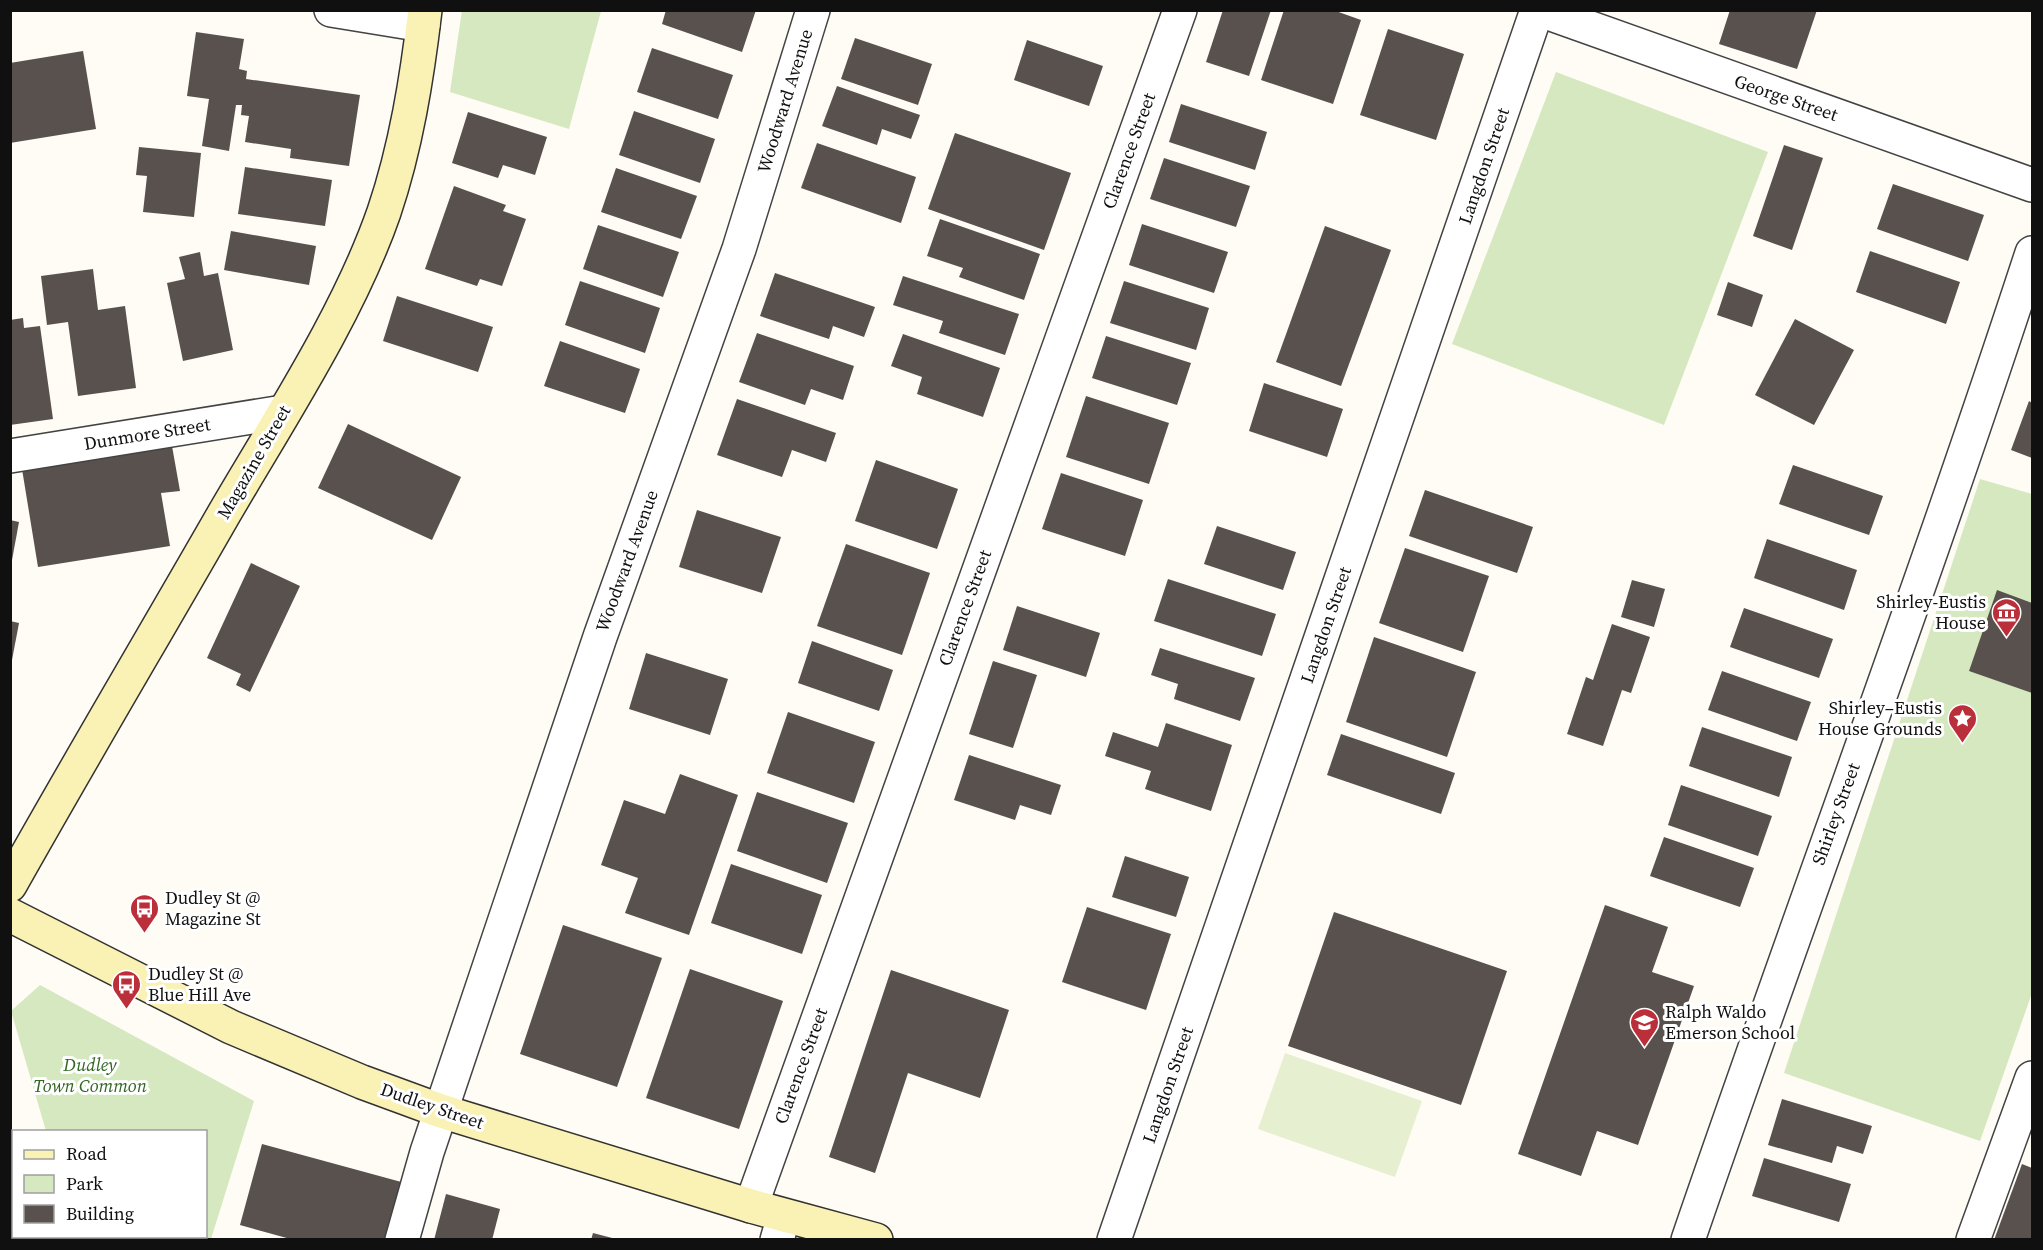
<svg xmlns="http://www.w3.org/2000/svg" width="2043" height="1250" viewBox="0 0 2043 1250" font-family="'Source Serif 4',serif">
<style>
.green{fill:#d5e8bf}
.pitch{fill:#e6f0d0}
.building{fill:#59514d}
.lines{fill:none;stroke-linecap:round;stroke-linejoin:round}
.minor-casing{stroke:#434343;stroke-width:36}
.secondary-casing{stroke:#323232;stroke-width:36}
.minor{stroke:#fff;stroke-width:33}
.secondary{stroke:#faf1b4;stroke-width:33}
.labels{text-anchor:middle;stroke-width:6;stroke-linejoin:round;paint-order:stroke}
.street-label{font-size:18px;fill:#101010;stroke:#fff}
.poi-label{font-size:18px;fill:#101010;stroke:#fff;text-anchor:start}
.park-label{font-size:18px;font-style:italic;fill:#326623;stroke:#fff}
</style>
<rect width="100%" height="100%" fill="#fefcf5"/>
<g class="green">
<path d="M462,10L601,11L569,129L450,92Z"/>
<path d="M1556,72L1768,152L1664,425L1452,344Z"/>
<path d="M1980,479L2032,494V993L1980,1141L1784,1073Z"/>
<path d="M40,985L254,1101L211,1239H77L76,1237L206,1236V1132L46,1131L11,1011Z"/>
</g>
<path class="pitch" d="M1285,1053L1422,1101L1395,1177L1258,1129Z"/>
<g class="building">
<path d="M666,10H756L742,52L662,24Z"/>
<path d="M1223,10H1271L1249,76L1206,62Z"/>
<path d="M1284,10H1333L1361,20L1333,104L1261,80Z"/>
<path d="M1730,10H1817L1797,69L1719,44Z"/>
<path d="M1388,29L1464,54L1436,140L1360,115Z"/>
<path d="M196,32L244,39L239,69L247,71L246,79L360,95L349,166L290,158L291,149L245,142L249,116L241,115L242,105H236L229,151L202,146L209,99L187,96Z"/>
<path d="M855,38L932,64L918,105L841,79Z"/>
<path d="M1027,40L1103,66L1089,106L1014,80Z"/>
<path d="M652,48L733,75L718,119L637,92Z"/>
<path d="M83,51L96,129L10,143V63Z"/>
<path d="M837,86L920,115L911,139L882,129L877,145L822,126Z"/>
<path d="M1181,104L1267,132L1255,170L1169,142Z"/>
<path d="M634,111L715,139L700,183L619,155Z"/>
<path d="M468,112L547,137L535,175L503,165L498,178L452,163Z"/>
<path d="M955,133L1071,173L1044,250L928,209Z"/>
<path d="M817,143L916,177L901,223L801,188Z"/>
<path d="M1784,145L1823,158L1792,250L1753,236Z"/>
<path d="M139,147L201,153L194,217L143,212L147,176L136,175Z"/>
<path d="M1164,158L1250,186L1236,227L1150,199Z"/>
<path d="M245,167L332,180L325,226L238,214Z"/>
<path d="M616,168L697,196L681,239L601,212Z"/>
<path d="M1893,184L1984,215L1968,261L1877,229Z"/>
<path d="M454,186L506,205L503,211L526,219L502,286L480,279L477,286L425,269Z"/>
<path d="M940,219L1040,254L1024,300L959,277L963,268L927,256Z"/>
<path d="M1142,224L1228,252L1214,293L1129,265Z"/>
<path d="M598,225L679,252L663,297L583,269Z"/>
<path d="M1325,226L1391,250L1341,386L1276,362Z"/>
<path d="M231,231L316,246L309,285L224,270Z"/>
<path d="M1870,251L1960,282L1946,324L1856,292Z"/>
<path d="M200,252L204,276L218,273L233,350L183,361L167,283L185,279L179,257Z"/>
<path d="M93,269L98,310L125,306L136,388L78,396L68,322L47,325L41,276Z"/>
<path d="M775,273L875,307L864,337L833,326L829,339L760,316Z"/>
<path d="M903,276L1019,314L1005,355L939,333L943,321L893,305Z"/>
<path d="M580,281L660,308L645,353L565,325Z"/>
<path d="M1124,281L1209,308L1196,350L1110,323Z"/>
<path d="M1728,282L1763,295L1752,327L1717,315Z"/>
<path d="M397,296L493,327L478,372L383,341Z"/>
<path d="M23,318L24,328L40,326L53,419L10,425V320Z"/>
<path d="M1795,319L1854,350L1814,425L1755,395Z"/>
<path d="M757,333L854,366L843,400L811,389L805,405L739,382Z"/>
<path d="M903,334L1000,368L983,417L917,394L922,377L891,366Z"/>
<path d="M1106,336L1191,363L1177,405L1092,378Z"/>
<path d="M560,341L640,369L625,413L544,386Z"/>
<path d="M1264,383L1343,409L1327,457L1249,431Z"/>
<path d="M1086,396L1169,423L1149,484L1066,457Z"/>
<path d="M737,399L836,433L826,462L792,450L782,477L717,455Z"/>
<path d="M2029,401L2032,403V458L2011,450Z"/>
<path d="M348,424L461,477L432,540L318,488Z"/>
<path d="M172,446L180,491L161,493L170,546L38,567L22,469Z"/>
<path d="M876,460L958,489L937,549L855,521Z"/>
<path d="M1793,465L1883,496L1869,535L1779,504Z"/>
<path d="M1061,473L1143,500L1125,556L1042,529Z"/>
<path d="M1425,490L1533,527L1517,573L1409,536Z"/>
<path d="M697,510L781,537L762,593L679,567Z"/>
<path d="M10,520L19,522L12,560H10Z"/>
<path d="M1217,526L1296,552L1283,590L1204,564Z"/>
<path d="M1767,539L1857,570L1844,610L1754,578Z"/>
<path d="M846,544L930,573L902,655L817,626Z"/>
<path d="M1405,548L1489,576L1463,652L1379,623Z"/>
<path d="M251,563L300,586L250,692L236,685L241,674L207,658Z"/>
<path d="M1168,579L1276,614L1262,656L1154,621Z"/>
<path d="M1632,580L1665,589L1654,627L1621,617Z"/>
<path d="M1997,590L2032,603V693L1969,671Z"/>
<path d="M1017,606L1100,633L1086,677L1003,650Z"/>
<path d="M1744,608L1833,639L1819,678L1730,647Z"/>
<path d="M10,621L19,623L12,660H10Z"/>
<path d="M1612,624L1650,637L1631,693L1622,690L1603,746L1567,734L1586,677L1593,680Z"/>
<path d="M1374,637L1476,672L1447,757L1346,722Z"/>
<path d="M812,641L893,670L879,711L798,683Z"/>
<path d="M1160,648L1255,678L1240,721L1174,699L1178,684L1151,675Z"/>
<path d="M646,653L728,679L710,735L629,709Z"/>
<path d="M993,661L1037,675L1013,748L969,734Z"/>
<path d="M1722,671L1811,702L1797,741L1708,710Z"/>
<path d="M788,712L875,742L854,803L767,773Z"/>
<path d="M1166,723L1232,745L1211,811L1145,789L1151,771L1105,756L1113,732L1158,747Z"/>
<path d="M1702,727L1792,757L1779,797L1689,766Z"/>
<path d="M1341,734L1455,773L1441,814L1327,775Z"/>
<path d="M969,755L1061,785L1051,815L1020,805L1015,820L954,800Z"/>
<path d="M680,774L738,795L689,935L625,913L638,878L601,865L624,800L665,814Z"/>
<path d="M1681,785L1772,816L1758,856L1668,825Z"/>
<path d="M757,792L848,823L827,883L737,851Z"/>
<path d="M1664,837L1754,868L1740,907L1650,876Z"/>
<path d="M1125,856L1189,877L1176,917L1112,897Z"/>
<path d="M731,864L822,895L802,954L711,923Z"/>
<path d="M1605,905L1668,927L1652,972L1694,986L1638,1145L1597,1131L1581,1176L1518,1154Z"/>
<path d="M1087,907L1171,934L1146,1010L1062,982Z"/>
<path d="M1334,912L1507,971L1461,1105L1288,1046Z"/>
<path d="M563,925L662,958L617,1087L520,1054Z"/>
<path d="M690,969L783,1001L739,1129L646,1098Z"/>
<path d="M891,970L1009,1010L980,1098L908,1073L875,1173L829,1157Z"/>
<path d="M1782,1099L1872,1126L1863,1154L1837,1146L1832,1163L1768,1145Z"/>
<path d="M262,1144L405,1183L390,1240H294L240,1225Z"/>
<path d="M1764,1158L1851,1184L1839,1222L1752,1196Z"/>
<path d="M2022,1164L2032,1168V1240H1994Z"/>
<path d="M446,1194L500,1209L492,1240H434Z"/>
<path d="M593,1233L616,1239V1240H591Z"/>
</g>
<g class="lines">
<defs>
<g id="minor">
<path d="M331,10L423,25"/>
<path d="M1540,10L2032,185"/>
<path d="M10,456L283,412"/>
<path d="M751,1206L1180,10"/>
<path d="M402,1240L427,1152L600,637L739,249L813,10"/>
<path d="M777,1240L784,1216"/>
<path d="M1114,1240L1537,10"/>
<path d="M1688,1240C1801,910 1924,584 2032,253"/>
<path d="M1973,1240L2032,1078"/>
</g>
<g id="secondary">
<path d="M10,885C79,762 151,641 221,519C276,424 348,316 384,212C406,147 417,78 425,10"/>
<path d="M10,915L231,1027L362,1082L441,1111L751,1206L876,1240"/>
<path d="M10,1216L14,1226"/>
</g>
</defs>
<use href="#minor" class="minor-casing"/>
<use href="#secondary" class="secondary-casing"/>
<use href="#minor" class="minor"/>
<use href="#secondary" class="secondary"/>
</g>
<defs>
<symbol id="museum-pin" viewBox="-11 -11 22 30"><path d="M0 17L-7.5 6A9.5 9.5 0 1 1 7.5 6Z" fill="#ba2f39" stroke="#fff"/><path d="M0-6L6-3V-2H-6V-3ZM-5-1h2V3h-2ZM-1-1h2V3h-2ZM3-1h2V3H3ZM-6 4H6V6H-6Z" fill="#fff"/></symbol>
<symbol id="sight-pin" viewBox="-11 -11 22 30"><path d="M0 17L-7.5 6A9.5 9.5 0 1 1 7.5 6Z" fill="#ba2f39" stroke="#fff"/><path d="M0-6L1.8-2.2L6-1.7L2.9 1.2L3.7 5.4L0 3.3L-3.7 5.4L-2.9 1.2L-6-1.7L-1.8-2.2Z" fill="#fff"/></symbol>
<symbol id="bus-pin" viewBox="-11 -11 22 30"><path d="M0 17L-7.5 6A9.5 9.5 0 1 1 7.5 6Z" fill="#ba2f39" stroke="#fff"/><path d="M-5-6H5V4H4V6H2V4H-2V6H-4V4H-5ZM-3.5-4V0h7V-4ZM-3.5 1.2v1.5H-2V1.2ZM2 1.2v1.5H3.5V1.2Z" fill="#fff"/></symbol>
<symbol id="school-pin" viewBox="-11 -11 22 30"><path d="M0 17L-7.5 6A9.5 9.5 0 1 1 7.5 6Z" fill="#ba2f39" stroke="#fff"/><path d="M0-5L7-2L0 1L-7-2ZM-4 1L0 2.5L4 1V4Q0 6-4 4Z" fill="#fff"/></symbol>
</defs>
<g fill-rule="evenodd">
<use href="#museum-pin" x="1990" y="596" width="33" height="45"/>
<use href="#sight-pin" x="1946" y="702" width="33" height="45"/>
<use href="#bus-pin" x="128" y="892" width="33" height="45"/>
<use href="#bus-pin" x="110" y="968" width="33" height="45"/>
<use href="#school-pin" x="1628" y="1006" width="33" height="45"/>
</g>
<g class="labels">
<g class="street-label">
<text transform="translate(1786 98) rotate(19)" y="6">George Street</text>
<text transform="translate(785 101) rotate(-73)" y="6">Woodward Avenue</text>
<text transform="translate(1129 151) rotate(-70)" y="6">Clarence Street</text>
<text transform="translate(1484 166) rotate(-71)" y="6">Langdon Street</text>
<text transform="translate(147 434) rotate(-9)" y="6">Dunmore Street</text>
<text transform="translate(254 462) rotate(-60)" y="6">Magazine Street</text>
<text transform="translate(627 561) rotate(-70)" y="6">Woodward Avenue</text>
<text transform="translate(965 608) rotate(-70)" y="6">Clarence Street</text>
<text transform="translate(1326 625) rotate(-71)" y="6">Langdon Street</text>
<text transform="translate(1836 814) rotate(-70)" y="6">Shirley Street</text>
<text transform="translate(801 1066) rotate(-70)" y="6">Clarence Street</text>
<text transform="translate(1168 1085) rotate(-71)" y="6">Langdon Street</text>
<text transform="translate(432 1106) rotate(19)" y="6">Dudley Street</text>
</g>
<g class="poi-label">
<text x="1986" y="608" text-anchor="end">Shirley-Eustis<tspan x="1986" dy="21">House</tspan></text>
<text x="1942" y="714" text-anchor="end">Shirley–Eustis<tspan x="1942" dy="21">House Grounds</tspan></text>
<text x="165" y="904">Dudley St @<tspan x="165" dy="21">Magazine St</tspan></text>
<text x="148" y="980">Dudley St @<tspan x="148" dy="21">Blue Hill Ave</tspan></text>
<text x="1665" y="1018">Ralph Waldo<tspan x="1665" dy="21">Emerson School</tspan></text>
</g>
<g class="park-label">
<text x="90" y="1071">Dudley<tspan x="90" dy="21">Town Common</tspan></text>
</g>
</g>
<rect width="2043" height="1250" fill="none" stroke="#101010" stroke-width="24"/>
<rect x="12" y="1130" width="195" height="108" fill="#ffffff" stroke="#9f9f9f" stroke-width="1.5"/>
<rect x="24" y="1150" width="30" height="9" fill="#faf1b4" stroke="#9f9f9f" stroke-width="1.5"/>
<text x="66" y="1160" font-size="18" fill="#101010">Road</text>
<rect x="24" y="1175" width="30" height="18" fill="#d5e8bf" stroke="#9f9f9f" stroke-width="1.5"/>
<text x="66" y="1190" font-size="18" fill="#101010">Park</text>
<rect x="24" y="1205" width="30" height="18" fill="#59514d" stroke="#9f9f9f" stroke-width="1.5"/>
<text x="66" y="1220" font-size="18" fill="#101010">Building</text>
</svg>
